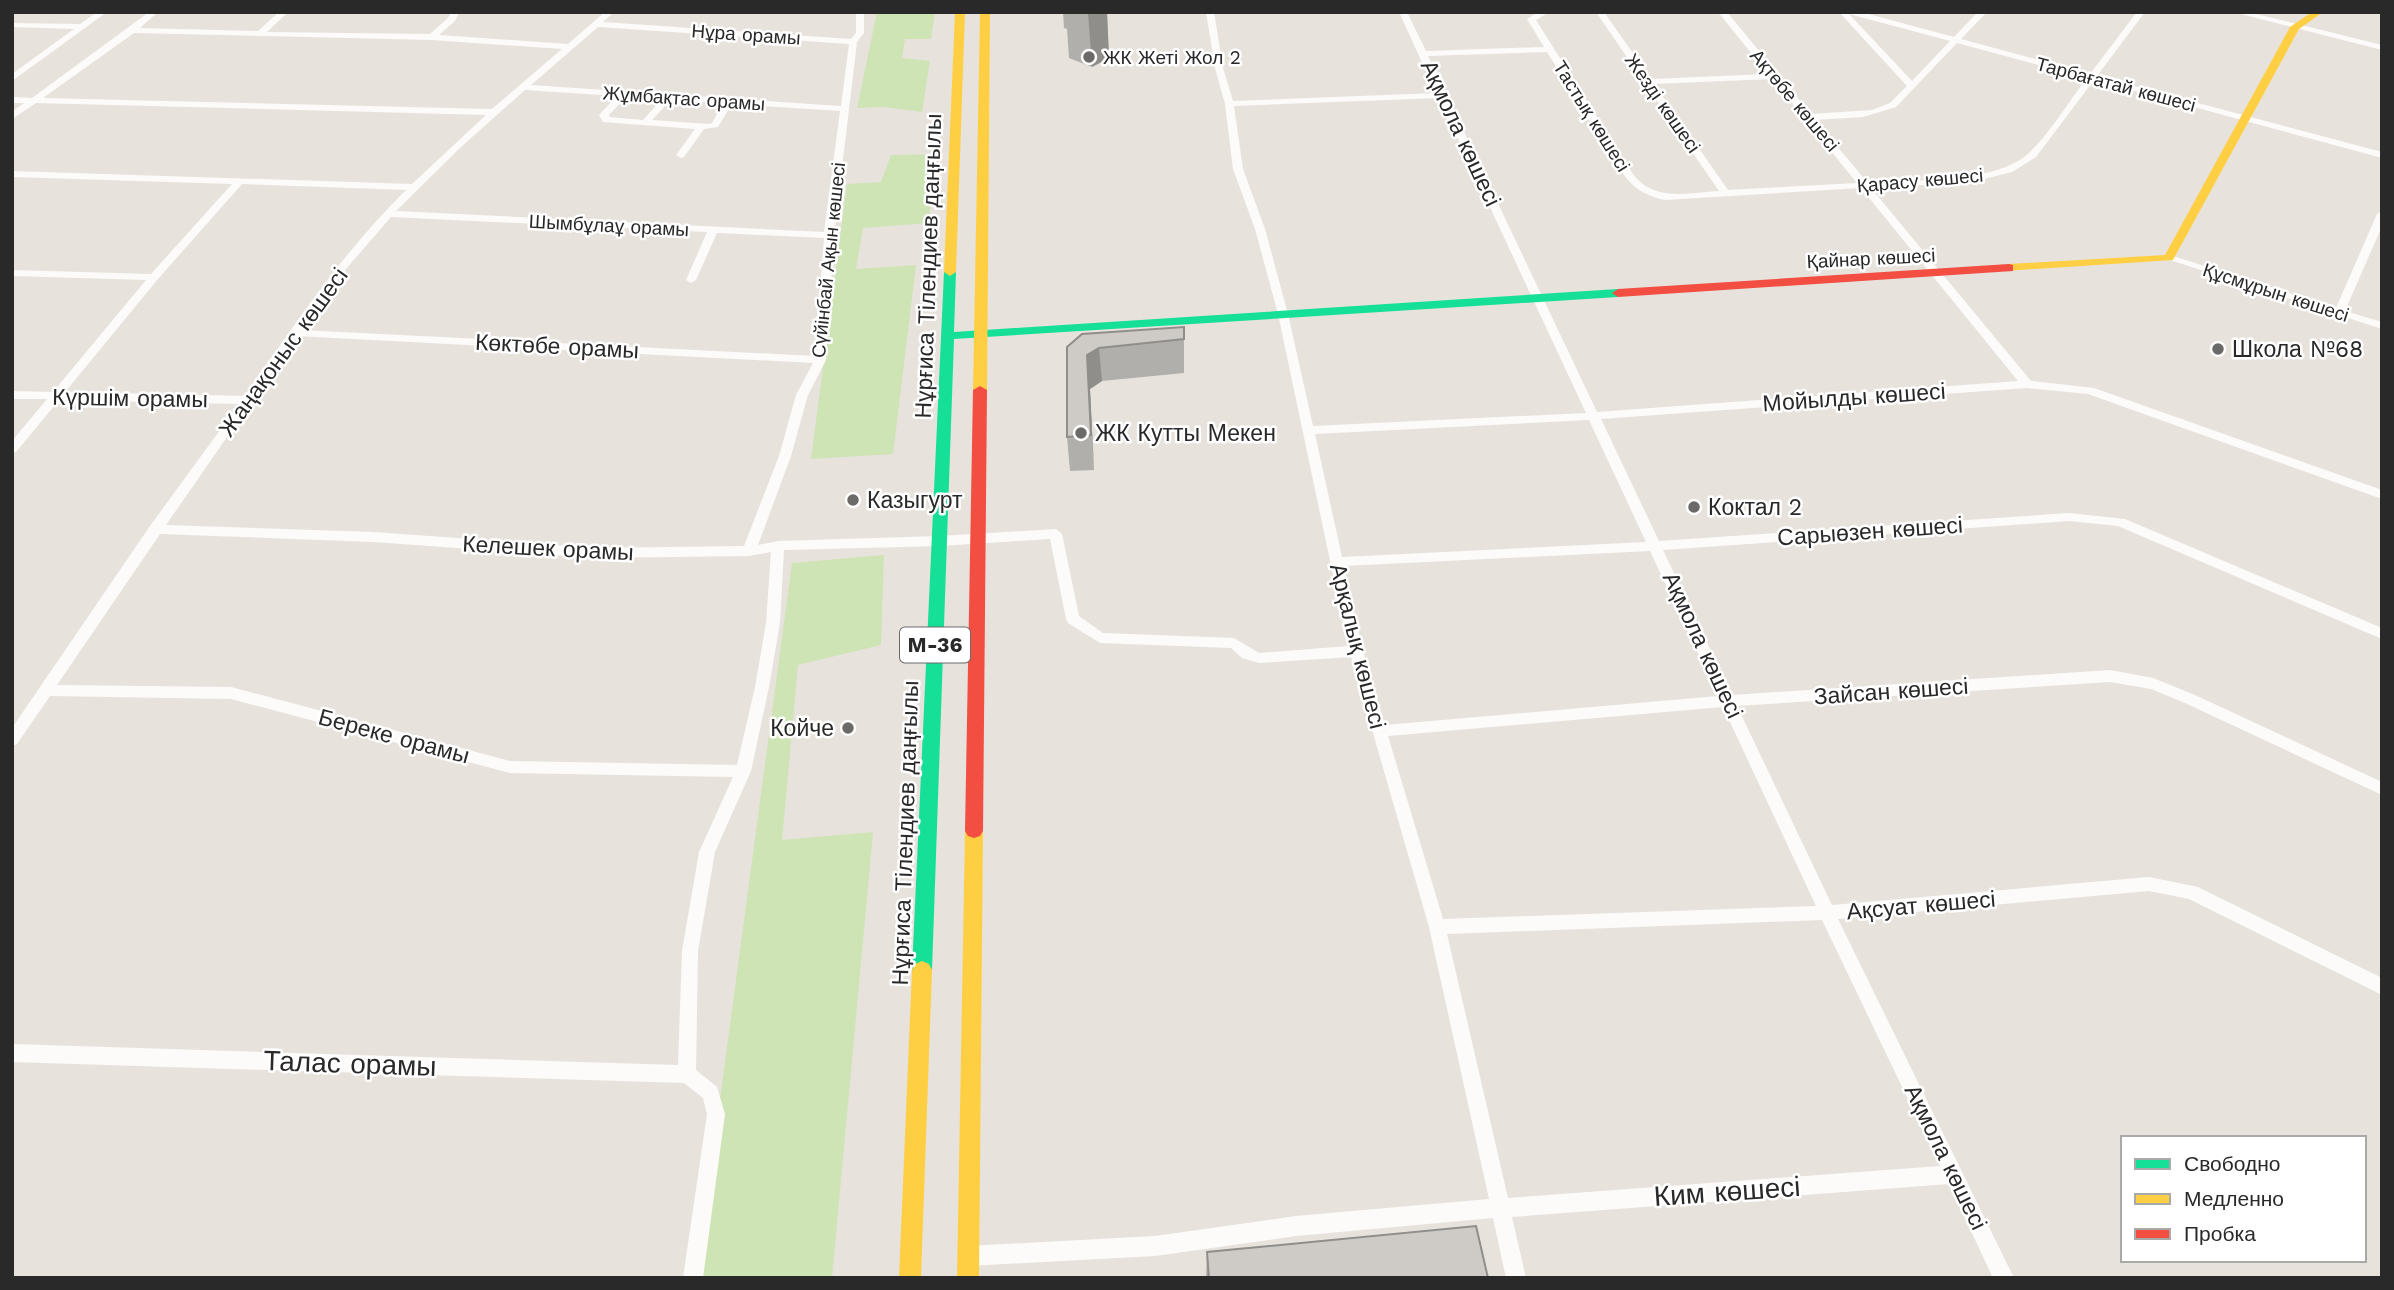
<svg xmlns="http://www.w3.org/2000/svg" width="2394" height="1290" viewBox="0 0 2394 1290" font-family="'Work Sans',sans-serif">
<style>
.green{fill:#cee4b4}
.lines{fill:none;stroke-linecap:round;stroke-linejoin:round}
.street{fill:#fcfbfa;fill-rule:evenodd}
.fast{fill:#16e098;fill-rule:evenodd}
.slow{fill:#ffcf43;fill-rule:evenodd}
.jam{fill:#f24e42;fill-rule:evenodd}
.wall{fill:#b1afab}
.shaded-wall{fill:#908e8b}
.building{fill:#cecbc7;stroke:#908e8b;stroke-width:2}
.poi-dot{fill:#6c6a68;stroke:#fff;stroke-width:2.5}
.labels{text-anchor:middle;stroke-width:5;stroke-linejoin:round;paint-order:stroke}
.far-street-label{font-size:19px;fill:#292929;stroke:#fff}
.far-poi-label{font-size:19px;fill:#292929;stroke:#fff;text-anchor:start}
.shield{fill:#fff;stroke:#696969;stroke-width:2}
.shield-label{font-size:21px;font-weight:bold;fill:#292929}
.street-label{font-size:23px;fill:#292929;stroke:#fff}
.poi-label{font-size:23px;fill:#292929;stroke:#fff;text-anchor:start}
.near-street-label{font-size:28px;fill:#292929;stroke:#fff}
</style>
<rect width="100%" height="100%" fill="#e8e2dd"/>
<g class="green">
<path d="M877,12H935L931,39H905L902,58L930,61L922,112L883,107L857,108Z"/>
<path d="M936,154L929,223L863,228L856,269L916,265L893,454L811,459L847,184L881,182L891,155Z"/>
<path d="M884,555L881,645L798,665L782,840L873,832L832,1278H696L792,563Z"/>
</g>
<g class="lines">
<g class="street">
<path d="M97,12H107L12,81V74L74,29L12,27V23L80,24Z"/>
<path d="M149,12H158L140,28L258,31L279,12H288L267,32L430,34L448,18L451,12H459L455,21L439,35L568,44L605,12H614L603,22L851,39L856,33V12H864V33L857,42L834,235L826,360L808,395L791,456L758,545L778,541L940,536L1056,529L1062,534L1079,616L1103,633L1234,638L1259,653L1348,646L1278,314L1255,229L1233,169L1225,104L1215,68L1206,12H1214L1223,68L1233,101L1436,93L1399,12H1407L1426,51L1544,47L1527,19L1538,12H1549L1536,20L1633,174C1654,202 1688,193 1719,191L1596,12H1604L1651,79L1768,74L1718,12H1727L1811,114L1872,110L1890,103L1907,86L1839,12H1861L1954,37L1978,12H1987L1961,39L2090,74L2137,12H2145L2097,76L2382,152V158L2094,80L2036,157L2012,172L1972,182L1871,188L2031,381L2094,388L2382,490V499L2088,394L2027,388L1601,419L1659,541L2069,513L2125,519L2382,628V639L2118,526L2069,521L1663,550L1732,695L2110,670L2153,678L2195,695L2382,782V795L2185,703L2151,689L2110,682L1737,706L1832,905L2149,877L2198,887L2382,978V995L2189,899L2149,891L1838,919L2014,1278H1993L1949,1184L1512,1217L1526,1278H1506L1493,1218L1296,1236L1155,1256L968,1266L961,1263L958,1256L961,1249L968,1246L1155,1236L1296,1216L1489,1199L1429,927L1351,657L1259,663L1242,658L1231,648L1100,643L1068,623L1066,619L1050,539L940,546L784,550L780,623L769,687L751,771L715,852L698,951L696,1070L717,1087L725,1114L703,1278H683L707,1114L703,1098L684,1083L12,1062V1044L678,1065L682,951L699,852L733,777L510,773L231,699L50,696L17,744L12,746V728L150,526L239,404L59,400L16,452L12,453V441L47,399H12V391L53,392L146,280L12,276V270L151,274L232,184L12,177V171L412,184L486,115L36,103L12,119V112L24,103H12V97L32,98ZM1849,14L1950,41L1912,81ZM598,27L849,44L841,106L531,85ZM134,33L432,40L562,49L492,109L43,98ZM1957,43L2087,78C2070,100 2049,134 2030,152C1998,184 1911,180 1867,182L1815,120L1863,117L1896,107ZM1547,52L1624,175C1635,190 1647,196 1665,200L1861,188L2018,381L1597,412L1428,56ZM1772,79L1857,183L1728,190L1654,84ZM525,90L617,96L599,115L603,122L695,129L676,155L681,158L684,157L704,129L718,127L732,104L840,111L824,232L396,211L461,147ZM626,97L662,99L643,120L610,117L609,115ZM1439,98L1586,413L1313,426L1288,314L1265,229L1243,169L1234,106ZM671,100L723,103L712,123L708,124L652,120ZM242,184L406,190C343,252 295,324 245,396L65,392L158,279ZM391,217L707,232L686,280L691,283L696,280L717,233L824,238L815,356L301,330L340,276ZM297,336L813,363L796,395L779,456L744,546L597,548L373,532L166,525ZM1589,420L1646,542L1342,557L1315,434ZM160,534L373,542L597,558L749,556L771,552L766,623L755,687L737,765L510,761L231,687L57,685ZM1650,551L1718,696L1385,725L1363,651L1344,566ZM1723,707L1816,906L1443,919L1388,736ZM1822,920L1940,1166L1508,1198L1447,934Z"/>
<path d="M2233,12H2248L2382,45V50Z"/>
<path d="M2382,211V226L2345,311L2382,322V329L2164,258L2165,256H2173L2336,308L2377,214Z"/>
</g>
<path class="fast" d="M950,268L956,272L954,332L1618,289L1624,293L1618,297L954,339L932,970L929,976L922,979L915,976L912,970L944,272Z"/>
<g class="slow">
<path d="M955,12H965L956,272L950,276L944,272Z"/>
<path d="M980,12H990L987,390L980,394L973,390Z"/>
<path d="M2312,12H2323L2299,29L2173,260L2005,271V265L2009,264L2165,255L2290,27Z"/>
<path d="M974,824L980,826L983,831L979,1278H957L965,831L968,826Z"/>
<path d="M922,961L929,964L932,970L921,1278H899L912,970L915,964Z"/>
</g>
<g class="jam">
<path d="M2009,264L2013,265V271L1618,297L1612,293L1618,289Z"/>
<path d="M980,386L987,390L983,831L980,836L974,838L968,836L965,831L973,390Z"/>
</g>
</g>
<g class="wall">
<path d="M1063,12H1107L1109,58L1092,67L1069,58L1067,29L1064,28Z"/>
<path d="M1184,327V373L1102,381L1090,389L1094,470L1070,471L1067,437V347Z"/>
<path d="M1207,1252L1209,1278H1206Z"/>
</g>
<g class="shaded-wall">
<path d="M1088,12H1107L1109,58L1092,67Z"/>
<path d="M1099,348L1102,381L1090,389L1094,470L1087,355Z"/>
</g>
<g class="building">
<path d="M1184,327V339L1099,348L1087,355L1091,435L1067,437V347L1082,334Z"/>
<path d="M1476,1226L1488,1278H1209L1207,1252Z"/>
</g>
<g class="poi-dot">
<circle cx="1089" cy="57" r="7"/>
<circle cx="2218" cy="349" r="7"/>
<circle cx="1081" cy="433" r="7"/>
<circle cx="853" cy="500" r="7"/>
<circle cx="1694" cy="507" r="7"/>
<circle cx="848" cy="728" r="7"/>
</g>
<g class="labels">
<g class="far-street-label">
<text transform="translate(746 34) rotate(4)" y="7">Нұра орамы</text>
<text transform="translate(2116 84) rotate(15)" y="7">Тарбағатай көшесі</text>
<text transform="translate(684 98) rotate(4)" y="7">Жұмбақтас орамы</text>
<text transform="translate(1795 100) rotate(50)" y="7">Ақтөбе көшесі</text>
<text transform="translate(1663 103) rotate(55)" y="7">Жезді көшесі</text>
<text transform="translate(1592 116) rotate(58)" y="7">Тастық көшесі</text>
<text transform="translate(1920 180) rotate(-5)" y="7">Қарасу көшесі</text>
<text transform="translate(609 225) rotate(3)" y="7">Шымбұлаұ орамы</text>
<text transform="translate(1871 258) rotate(-3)" y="7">Қайнар көшесі</text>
<text transform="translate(828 260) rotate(-84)" y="7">Сүйінбай Ақын көшесі</text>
<text transform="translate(2276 292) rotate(18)" y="7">Құсмұрын көшесі</text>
</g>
<g class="far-poi-label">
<text x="1103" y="64">ЖК Жеті Жол 2</text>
</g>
<rect class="shield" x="900" y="627.5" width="70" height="35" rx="5"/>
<g class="shield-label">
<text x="935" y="652">M-36</text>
</g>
<g class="street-label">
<text transform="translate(1461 133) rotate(65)" y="8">Ақмола көшесі</text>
<text transform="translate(928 266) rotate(-88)" y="8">Нұрғиса Тілендиев даңғылы</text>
<text transform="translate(557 346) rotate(3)" y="8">Көктөбе орамы</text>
<text transform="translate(283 352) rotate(-54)" y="8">Жаңақоныс көшесі</text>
<text transform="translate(1854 397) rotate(-4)" y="8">Мойылды көшесі</text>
<text transform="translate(130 398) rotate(1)" y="8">Күршім орамы</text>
<text transform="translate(1870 531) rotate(-4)" y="8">Сарыөзен көшесі</text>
<text transform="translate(548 548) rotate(3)" y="8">Келешек орамы</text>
<text transform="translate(1703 645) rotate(65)" y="8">Ақмола көшесі</text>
<text transform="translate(1358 646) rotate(76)" y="8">Арқалық көшесі</text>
<text transform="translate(1891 691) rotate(-4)" y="8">Зайсан көшесі</text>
<text transform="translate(394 736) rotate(15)" y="8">Береке орамы</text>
<text transform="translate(905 833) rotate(-88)" y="8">Нұрғиса Тілендиев даңғылы</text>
<text transform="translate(1921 905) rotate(-5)" y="8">Ақсуат көшесі</text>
<text transform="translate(1946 1157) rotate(64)" y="8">Ақмола көшесі</text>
</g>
<g class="poi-label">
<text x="2232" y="357">Школа №68</text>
<text x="1095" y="441">ЖК Кутты Мекен</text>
<text x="867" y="508">Казыгурт</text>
<text x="1708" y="515">Коктал 2</text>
<text x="834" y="736" text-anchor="end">Койче</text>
</g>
<g class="near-street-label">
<text transform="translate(350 1063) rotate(2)" y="10">Талас орамы</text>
<text transform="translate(1727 1191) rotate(-4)" y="10">Ким көшесі</text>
</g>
</g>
<rect width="2394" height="1290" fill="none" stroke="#292929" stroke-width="28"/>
<rect x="2121" y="1136" width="245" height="126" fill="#ffffff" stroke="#a9a9a9" stroke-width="2"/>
<rect x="2135" y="1159" width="35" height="10" fill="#16e098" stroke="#a9a9a9" stroke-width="2"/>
<text x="2184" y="1171" font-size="21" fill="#292929">Свободно</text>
<rect x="2135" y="1194" width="35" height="10" fill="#ffcf43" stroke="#a9a9a9" stroke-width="2"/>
<text x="2184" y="1206" font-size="21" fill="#292929">Медленно</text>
<rect x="2135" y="1229" width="35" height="10" fill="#f24e42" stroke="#a9a9a9" stroke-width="2"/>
<text x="2184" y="1241" font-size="21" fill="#292929">Пробка</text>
</svg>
